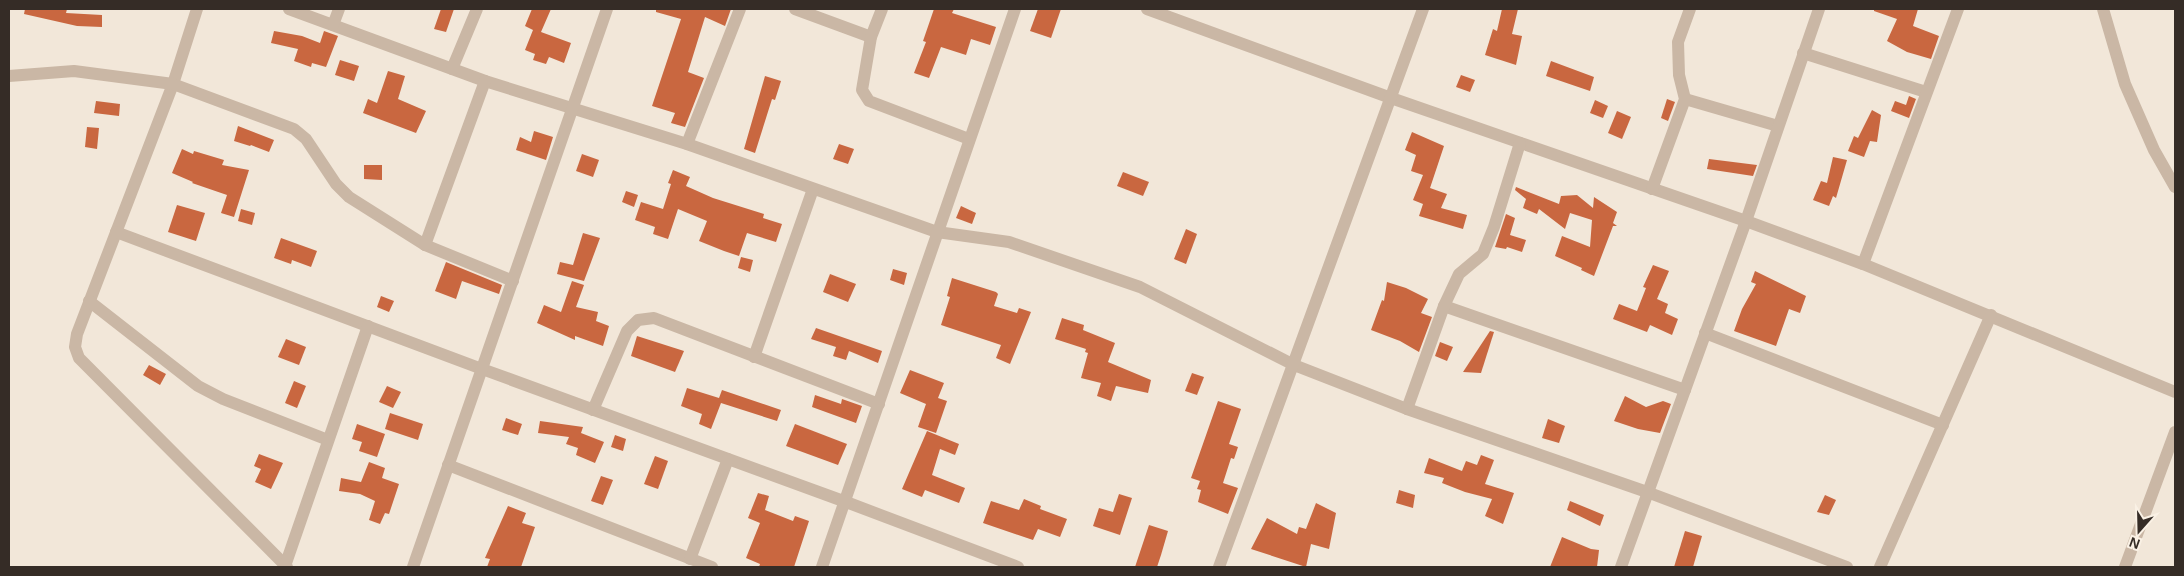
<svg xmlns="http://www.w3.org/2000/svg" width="2184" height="576" viewBox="0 0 2184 576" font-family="Arial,sans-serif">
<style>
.building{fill:#c96740}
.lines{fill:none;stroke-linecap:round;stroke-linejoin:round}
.minor{stroke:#cab7a5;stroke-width:12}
.tertiary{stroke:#cab7a5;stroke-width:12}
</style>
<rect width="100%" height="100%" fill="#f2e7d9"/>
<g class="building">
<path d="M25,9H67L66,13L102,15V27L77,26L24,14Z"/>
<path d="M441,9H454L446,32L434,29Z"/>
<path d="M532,9H551L541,32L571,43L564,63L549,57L546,64L533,60L535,54L525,50L533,30L525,26Z"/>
<path d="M656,9H731L725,26L705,17L688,72L704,78L685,127L671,123L675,113L652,106L681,19L656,12Z"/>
<path d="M934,9H954L952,13L996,27L990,45L971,39L966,55L941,47L929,78L914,73L926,42L923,41Z"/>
<path d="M1038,9H1061L1051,38L1030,31Z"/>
<path d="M1502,9H1518L1512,34L1522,36L1516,65L1485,55L1493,29L1497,31Z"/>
<path d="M1874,9H1918L1913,26L1939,36L1931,59L1907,52L1887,41L1897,19L1874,11Z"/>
<path d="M274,31L302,36L320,43L324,31L338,36L326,67L312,63L311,67L294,61L298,49L271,43Z"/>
<path d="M340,60L359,66L354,81L335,75Z"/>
<path d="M1551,61L1594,77L1590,91L1546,76Z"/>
<path d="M388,71L405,76L398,99L426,111L416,133L363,113L368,99L377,103Z"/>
<path d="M1461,75L1475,80L1470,92L1456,87Z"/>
<path d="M765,76L781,81L775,100L772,99L755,153L744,149Z"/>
<path d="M1909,96L1916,99L1909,118L1891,111L1895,101L1906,105Z"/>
<path d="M1667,99L1675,102L1668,121L1661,118Z"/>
<path d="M1595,100L1608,106L1603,118L1590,113Z"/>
<path d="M96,101L120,104L119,116L94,113Z"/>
<path d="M1872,110L1881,115L1877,142L1870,141L1864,157L1848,151L1854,136L1858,138Z"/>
<path d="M1617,111L1631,117L1622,139L1608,133Z"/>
<path d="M238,126L274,140L269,152L251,145L250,146L234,141Z"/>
<path d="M87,127L99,128L97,149L85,147Z"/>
<path d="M534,131L553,137L546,160L516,150L520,137L531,142Z"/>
<path d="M1412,132L1444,146L1430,188L1447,194L1441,208L1467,215L1463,229L1419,216L1423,204L1413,200L1423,175L1411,171L1416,155L1405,150Z"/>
<path d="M839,144L854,149L848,164L833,159Z"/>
<path d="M182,149L193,154L194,151L224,160L222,165L249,170L234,217L221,213L227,195L192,183L193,182L172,173Z"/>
<path d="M582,154L599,160L593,177L576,171Z"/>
<path d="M1833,157L1847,160L1836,198L1833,196L1829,206L1813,200L1821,181L1827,183Z"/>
<path d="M1709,159L1757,165L1753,176L1707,169Z"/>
<path d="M364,165H382V180L364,179Z"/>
<path d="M673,170L690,177L686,186L713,198L764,214L763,218L782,224L776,242L747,233L739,256L724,251L699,241L707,221L678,209L668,239L653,234L655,227L635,220L641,202L663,209L671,184L668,183Z"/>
<path d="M1123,172L1149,182L1143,196L1117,186Z"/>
<path d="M1516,187L1559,204L1561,196L1577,195L1593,208L1594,197L1617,212L1613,223L1617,226H1613L1594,276L1581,270L1582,268L1555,256L1562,236L1590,247L1592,220L1570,213L1565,229L1539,209L1537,214L1523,208L1526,199L1515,190Z"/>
<path d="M626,191L638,195L634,207L622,202Z"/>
<path d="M177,205L205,213L196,241L168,232Z"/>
<path d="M961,206L976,213L972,224L956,218Z"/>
<path d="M241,209L255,213L252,225L238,221Z"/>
<path d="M1506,214L1515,218L1510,235L1526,240L1522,252L1507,247L1506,249L1495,247Z"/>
<path d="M1186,229L1197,234L1186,264L1174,259Z"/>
<path d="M583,233L600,238L584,281L557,274L560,262L573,265Z"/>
<path d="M281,238L317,251L311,267L292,260L291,264L274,258Z"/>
<path d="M741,257L753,260L750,272L738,268Z"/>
<path d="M446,262L502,285L499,294L462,281L456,299L435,291Z"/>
<path d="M1653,265L1669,271L1657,299L1668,304L1665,313L1678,319L1672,335L1650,325L1647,332L1613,319L1619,304L1637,311L1646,288L1643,287Z"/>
<path d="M893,269L907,273L904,285L890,280Z"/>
<path d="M1755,271L1806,296L1800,313L1789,309L1776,346L1734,331L1742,309L1756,284L1751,282Z"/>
<path d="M830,274L856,284L848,302L823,292Z"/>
<path d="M952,278L996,292L998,294L994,306L1017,313L1019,308L1031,312L1010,364L996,358L1001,345L941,325L950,297L947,296Z"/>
<path d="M572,281L584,285L576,307L598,312L596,321L609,326L603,346L575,336V340L537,323L544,305L561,312Z"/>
<path d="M1387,282L1406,288L1428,299L1421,313L1432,317L1419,352L1400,341L1371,330L1382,300L1384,301Z"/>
<path d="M381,296L394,301L389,312L377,307Z"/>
<path d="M1062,318L1084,325L1083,330L1115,343L1108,362L1151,380L1148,393L1116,386L1111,401L1097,396L1101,383L1081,378L1088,353L1085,352L1086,349L1055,339Z"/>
<path d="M816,328L882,351L878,363L849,351L846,360L833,356L836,347L811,339Z"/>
<path d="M1490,331L1494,332L1481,373L1463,372Z"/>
<path d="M637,336L684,351L675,372L631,356Z"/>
<path d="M286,339L306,347L299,365L278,357Z"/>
<path d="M1440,342L1453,347L1447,361L1435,356Z"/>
<path d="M149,365L166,374L160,385L143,375Z"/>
<path d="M910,370L944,383L938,398L947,401L936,433L918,427L926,404L900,393Z"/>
<path d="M1192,373L1204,377L1197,395L1185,391Z"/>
<path d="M294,381L306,386L297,408L285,403Z"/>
<path d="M387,386L401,392L393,408L379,402Z"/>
<path d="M687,388L719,398L722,390L781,410L777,421L721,403L711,429L699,424L702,414L681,406Z"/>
<path d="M815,395L841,404L842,399L862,406L856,423L812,407Z"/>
<path d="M1625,396L1646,407L1663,401L1671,404L1660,433L1638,429L1614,421Z"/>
<path d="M1218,401L1241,409L1229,444L1238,447L1234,459L1231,458L1223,483L1238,488L1228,514L1198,502L1201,490L1197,489L1200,481L1191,478Z"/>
<path d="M390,413L423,424L418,440L385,429Z"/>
<path d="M506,418L522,424L518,435L502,430Z"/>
<path d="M1548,419L1565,426L1559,443L1542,438Z"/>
<path d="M540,421L583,427L581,433L604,442L595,463L576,455L578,448L566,444L569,437L538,433Z"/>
<path d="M357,424L385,434L377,457L359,451L362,442L352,439Z"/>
<path d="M795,424L847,444L838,465L786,446Z"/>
<path d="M927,431L959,444L955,455L940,449L932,475L965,488L959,503L925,490L922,497L902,489Z"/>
<path d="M615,435L626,439L623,451L611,447Z"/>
<path d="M259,454L283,463L271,489L255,482L261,469L254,466Z"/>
<path d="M1481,455L1494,460L1485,484L1514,493L1503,524L1485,516L1492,499L1465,492L1442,483L1444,478L1424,473L1429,458L1462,471L1466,461L1477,465Z"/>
<path d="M655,456L668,461L658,489L644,484Z"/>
<path d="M369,462L385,468L382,478L399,484L389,514L385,513L380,524L369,520L375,501L360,494L339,491L341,478L361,482Z"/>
<path d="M601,476L613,480L603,505L591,501Z"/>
<path d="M1399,490L1415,495L1413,508L1396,503Z"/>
<path d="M758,493L769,496L765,510L793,521L795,516L809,521L794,567H759L760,564L746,558L760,523L748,518Z"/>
<path d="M1119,494L1132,498L1120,535L1093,526L1099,508L1113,512Z"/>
<path d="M1825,495L1836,500L1829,515L1817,512Z"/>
<path d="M1024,499L1041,506L1040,509L1067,519L1060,537L1038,529L1033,540L983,523L991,501L1019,510Z"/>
<path d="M1570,501L1604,515L1600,526L1567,510Z"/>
<path d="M1316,503L1336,513L1329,549L1311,544L1306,567L1251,549L1267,518L1297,534L1299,527L1306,529Z"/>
<path d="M508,506L526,513L522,523L535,527L521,567H487L490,559L485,558Z"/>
<path d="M1149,525L1168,531L1161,555L1157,567H1135Z"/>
<path d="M1685,531L1702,536L1693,567H1674Z"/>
<path d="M1562,537L1591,549L1599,550L1597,567H1550Z"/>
</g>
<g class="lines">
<g class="minor">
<path d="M197,9L173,84L77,334L75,347L79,358L287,567"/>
<path d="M289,9L485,81L687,144L937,232L1009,242L1140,287L1294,365L1407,409L1647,492L1847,567"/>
<path d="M795,9L871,37"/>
<path d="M882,9L871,37L862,90L869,101L969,139"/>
<path d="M1147,9L1391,98L1746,221L1863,264L2175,392"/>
<path d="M2103,9L2125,84L2154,150L2175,187"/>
<path d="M333,25L339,9"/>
<path d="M1803,53L1926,92"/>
<path d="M452,69L477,9"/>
<path d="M9,76L74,71L173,84L294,129L306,139L336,184L349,197L425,245L513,281"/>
<path d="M1685,99L1778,126"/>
<path d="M687,144L740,9"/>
<path d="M1652,189L1685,99L1679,75L1678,42L1690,9"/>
<path d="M116,232L482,369L846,502L1018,567"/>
<path d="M425,245L485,81"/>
<path d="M1863,264L1958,9"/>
<path d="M89,301L198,386L223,399L328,440"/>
<path d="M1444,306L1685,390"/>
<path d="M1705,333L1943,425"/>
<path d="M754,357L813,189"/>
<path d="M1407,409L1444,306L1459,274L1483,254L1494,227L1520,143"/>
<path d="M593,410L627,331L638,320L654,318L879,404"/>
<path d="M448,465L712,567"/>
<path d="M690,559L728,459"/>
<path d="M285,566L368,326"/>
<path d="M413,567L607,9"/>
<path d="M822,567L1015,9"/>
<path d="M1219,567L1423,9"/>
<path d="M1621,567L1746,221L1819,9"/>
<path d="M1880,567L1991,315"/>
</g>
<path class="tertiary" d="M2125,567L2175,432"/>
</g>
<rect width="2184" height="576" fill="none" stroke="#352c26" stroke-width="20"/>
<g transform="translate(2139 531) rotate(200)" stroke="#faf1e5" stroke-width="4" paint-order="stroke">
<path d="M0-4L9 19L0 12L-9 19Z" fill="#352c26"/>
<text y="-8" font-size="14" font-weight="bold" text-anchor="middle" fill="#352c26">N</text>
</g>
</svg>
